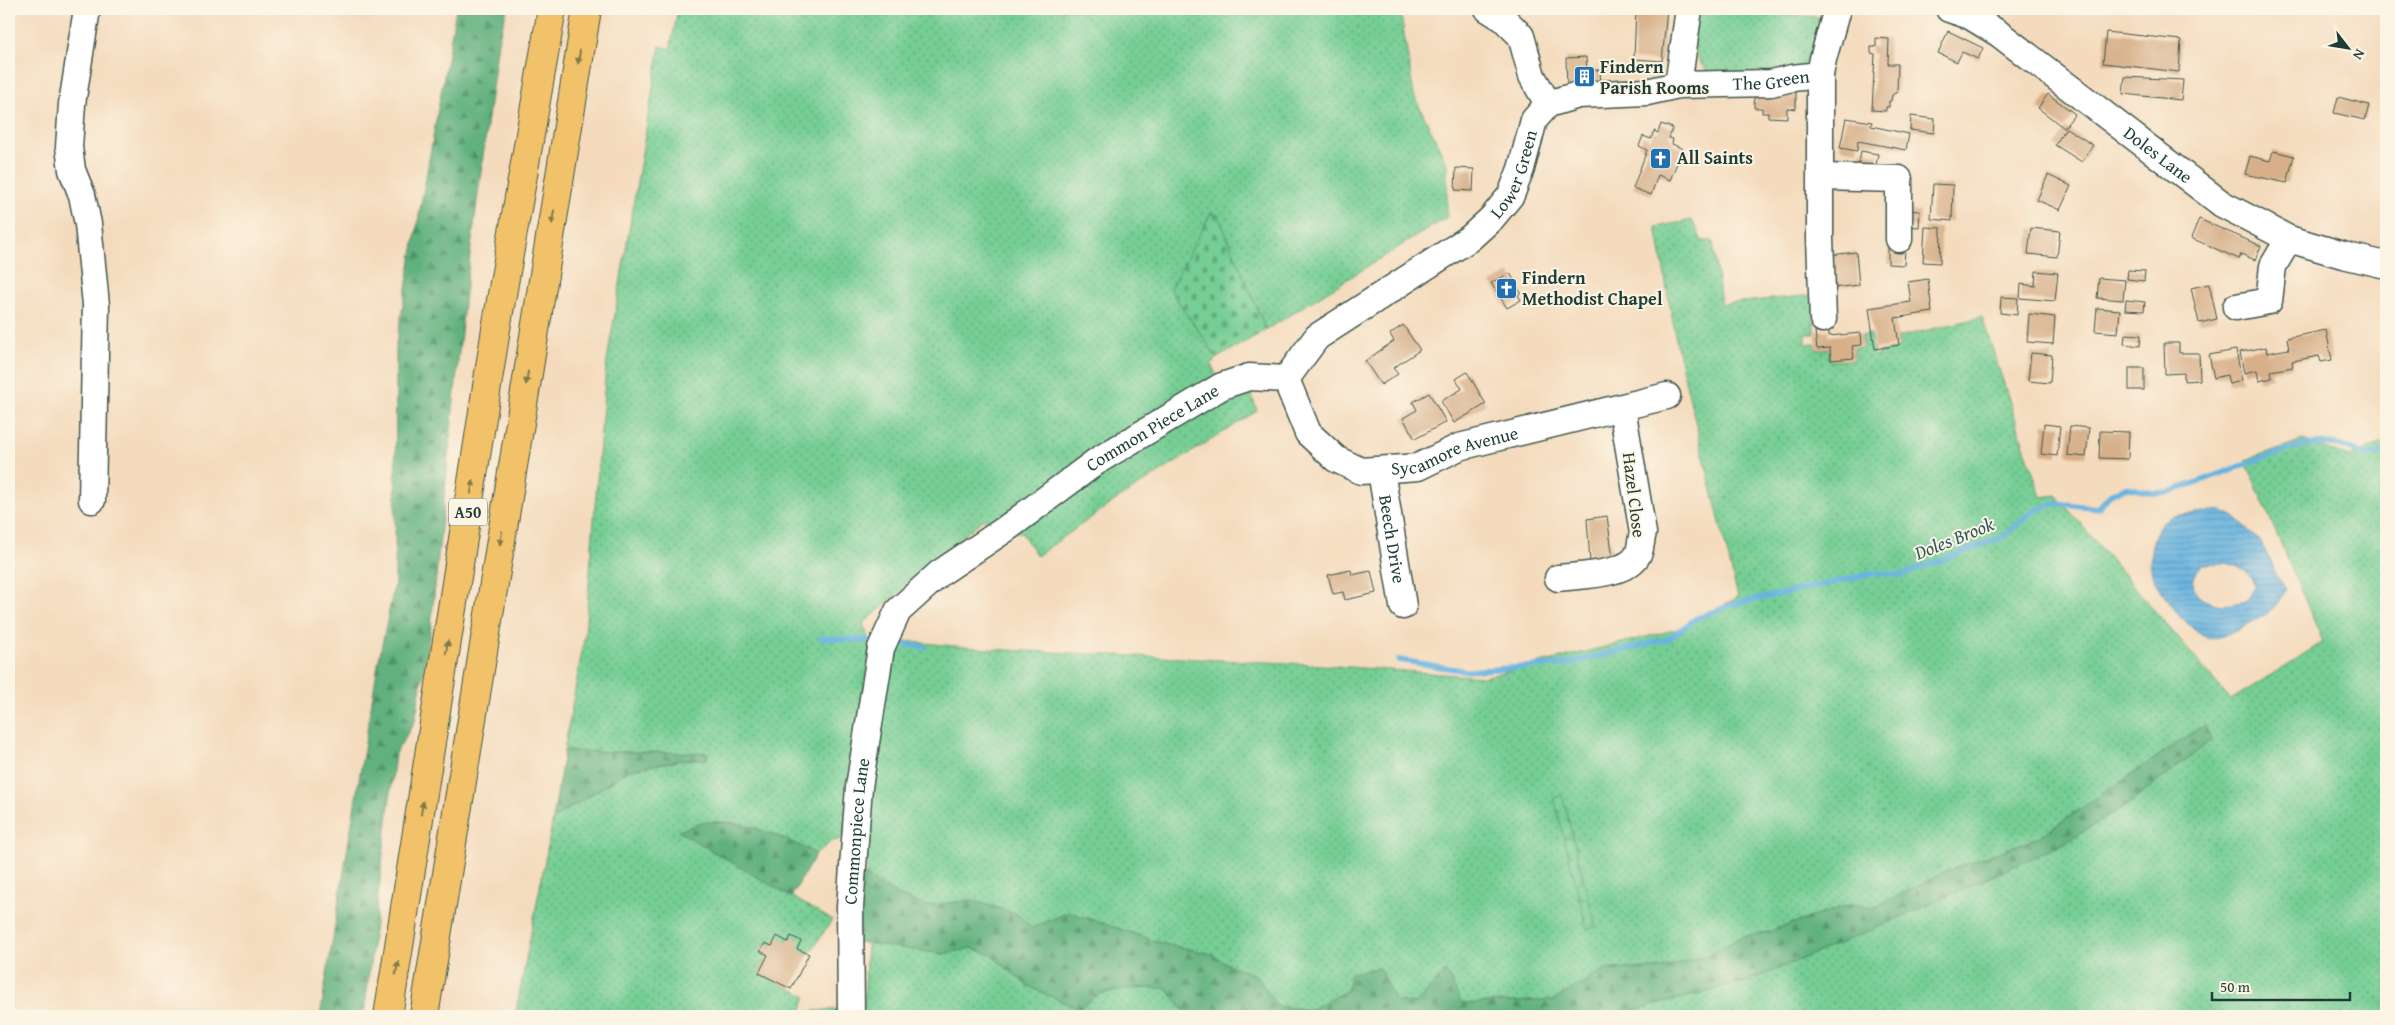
<svg xmlns="http://www.w3.org/2000/svg" width="2395" height="1025" viewBox="0 0 2395 1025" font-family="'Gentium Book Plus',serif">
<style>
.green{fill:url(#green-dots);stroke:#4a8664}
.forest{fill:url(#forest-firs);stroke:#407759}
.wetland{fill:url(#wetland-marsh);stroke:#4a8664}
.cemetery{fill:url(#cemetery-stones);stroke:#4a8664}
.water{fill:url(#water-rules);stroke:#43788a;fill-rule:evenodd}
.lines{fill:none;stroke-linecap:round;stroke-linejoin:round}
.stream{stroke:#67b3e0;stroke-width:5.5}
.building{fill:#d7b08a}
.minor-casing{stroke:#3f5549;stroke-width:29}
.highway-casing{stroke:#3f5549;stroke-width:30}
.minor{stroke:#fff;stroke-width:26}
.highway{stroke:#f2c26a;stroke-width:28}
.oneway{fill:#7e794c}
.labels{text-anchor:middle;stroke-width:4;stroke-linejoin:round;paint-order:stroke}
.shield{fill:#fcf5e5;stroke:#617469;stroke-width:1}
.shield-label{font-size:16px;font-weight:bold;fill:#1f3d34}
.poi-label{font-size:18px;font-weight:bold;fill:#1f3d34;stroke:#fcf5e5;text-anchor:start}
.street-label{font-size:18px;fill:#1f3d34;stroke:#fcf5e5}
.water-label{font-size:19px;font-style:italic;fill:#315a5f;stroke:#fcf5e5}
</style>
<defs>
<pattern id="green-dots" width="8" height="8" patternUnits="userSpaceOnUse" patternTransform="scale(1.25)"><rect width="8" height="8" fill="#75ce94"/><path d="M2 2h.1M6 6h.1" fill="none" stroke="#5fa87a" stroke-width="1.8" stroke-linecap="round"/></pattern>
<pattern id="forest-firs" width="22" height="20" patternUnits="userSpaceOnUse" patternTransform="scale(1.25)"><rect width="22" height="20" fill="#60b17e"/><path d="M5 1l3.5 6h-7zM16 11l3.5 6h-7z" fill="#4f9168"/></pattern>
<pattern id="wetland-marsh" width="20" height="14" patternUnits="userSpaceOnUse" patternTransform="scale(1.25)"><rect width="20" height="14" fill="#75ce94"/><path d="M1 5h8M5 5V1M11 12h8M15 12V8" fill="none" stroke="#5fa87a"/></pattern>
<pattern id="cemetery-stones" width="16" height="16" patternUnits="userSpaceOnUse" patternTransform="scale(1.25)"><rect width="16" height="16" fill="#75ce94"/><path d="M2 7V4a2 2 0 0 1 4 0v3zM10 15v-3a2 2 0 0 1 4 0v3z" fill="#5fa87a"/></pattern>
<pattern id="water-rules" width="6" height="5" patternUnits="userSpaceOnUse" patternTransform="scale(1.25)"><rect width="6" height="5" fill="#67b3e0"/><path d="M0 2.5h6" fill="none" stroke="#5493b6"/></pattern>
</defs>
<rect width="100%" height="100%" fill="#fcf5e5"/>
<filter id="ink" filterUnits="userSpaceOnUse"><feTurbulence type="fractalNoise" baseFrequency=".02" numOctaves="2"/><feDisplacementMap in="SourceGraphic" scale="10" xChannelSelector="R" yChannelSelector="G"/><feConvolveMatrix kernelMatrix="1 2 1 2 8 2 1 2 1" color-interpolation-filters="sRGB"/></filter>
<filter id="wash" filterUnits="userSpaceOnUse"><feTurbulence type="fractalNoise" baseFrequency=".0096" numOctaves="4" result="noise"/><feDisplacementMap in="SourceGraphic" scale="20" xChannelSelector="R" yChannelSelector="G"/><feGaussianBlur stdDeviation="1.12" result="paint"/><feColorMatrix in="noise" values="0 0 0 0 0 0 0 0 0 0 0 0 0 0 0 0 0 1.4 0 .05"/><feComposite in="paint" operator="in"/></filter>
<g filter="url(#wash)">
<rect width="100%" height="100%" fill="#f4dbbd"/>
<g class="green">
<path d="M678,9H1400L1414,95L1447,164V217L1266,330L1218,215L1170,289L1217,358L1211,364L1227,397L1249,387L1257,411L1116,500L1037,556L1021,532L994,531L983,519L863,624L871,643L843,838L831,842L816,854C786,839 739,816 705,823C696,824 687,828 679,831L832,920L809,954L797,949L791,936L788,942L777,937L772,946L765,943L761,951L768,955L759,973L806,996L801,1012L840,1009V1016H515L553,819L629,770L680,760L707,759V753L564,751L585,634L606,367L660,46L670,49Z"/>
<path d="M1711,9L1819,17C1822,35 1814,62 1796,70C1787,74 1724,73 1711,74C1696,65 1690,37 1696,22C1699,15 1706,12 1711,9Z"/>
<path d="M1692,220L1702,241H1713L1721,304L1814,295V334H1806V344H1815L1816,350L1830,349V361L1854,360L1853,348L1863,347L1862,335L1870,334L1875,356H1879V352L1899,348L1898,337L1982,317L2041,497L2056,495L2231,700L2323,642L2245,460L2303,440L2349,457L2386,441V1016H1611L1749,981L1851,926L1879,927L2063,844L2127,805L2212,740L2204,725L2039,837L1948,871L1873,908L1851,904L1767,932L1741,937L1709,955L1657,969H1605L1554,1000L1462,1004H1416L1395,1001L1379,968L1348,990L1309,1010L1277,1006L1257,976L1227,964L1212,954L1164,944L1069,912L1032,928L1017,914L972,900L926,906L897,895L867,876C869,818 869,739 885,684C890,670 897,655 903,641L987,649L1309,664L1484,677L1686,627L1738,597L1678,351L1656,227Z"/>
<path d="M867,943L943,954L971,948L991,955L1028,986L1099,994L1135,988H1166L1189,1016H863Z"/>
</g>
<g class="forest">
<path d="M456,9H507L498,42L465,294L431,626L415,721L395,754L364,1016H320L378,664L395,582L396,344Z"/>
<path d="M2204,725L2212,740L2127,805L2063,844L1879,927L1749,981L1611,1016H1189L1166,988H1135L1099,994L1078,1009L1028,986L991,955L971,948L943,954L850,941L853,867L897,895L926,906L972,900L1017,914L1032,928L1069,912L1164,944L1212,954L1227,964L1257,976L1277,1006L1309,1010L1348,990L1350,973L1379,968L1395,1001L1416,1004L1446,971L1462,1004L1554,1000L1605,969H1657L1709,955L1741,937L1767,932L1852,904L1873,908L1948,871L2039,837Z"/>
<path d="M564,751L708,753L707,759L680,760L629,770L553,819Z"/>
<path d="M706,822C748,822 779,835 816,854L791,897L678,831Z"/>
</g>
<path class="wetland" d="M1562,795L1596,927L1587,929L1554,798Z"/>
<path class="cemetery" d="M1211,213L1218,215L1266,330L1217,358L1170,289Z"/>
<path class="water" d="M2222,510L2234,517L2260,541L2273,566L2275,574L2286,589C2278,609 2267,615 2248,624C2237,629 2222,639 2209,638C2194,637 2155,588 2152,574C2148,557 2152,527 2169,518C2177,514 2211,512 2222,510ZM2225,563C2241,567 2250,571 2255,587L2247,601C2237,603 2225,606 2216,604C2191,598 2187,583 2202,564Z"/>
<g class="lines">
<g class="stream">
<path d="M821,638L878,641"/>
<path d="M890,642L925,647"/>
<path d="M1399,660L1467,671L1567,664L1668,639L1695,619L1731,605L1875,573L1902,575L2003,537L2033,511L2056,503L2098,508L2110,495L2126,487L2152,493L2169,492C2196,483 2222,473 2249,463C2275,454 2303,441 2331,444C2351,446 2365,461 2386,451"/>
</g>
</g>
<g id="blocks">
<g class="building">
<path d="M1636,9H1667L1662,61L1634,59Z"/>
<path d="M1948,31L1983,48L1978,59L1962,52L1957,62L1938,53Z"/>
<path d="M2106,32L2181,40L2179,72L2103,63Z"/>
<path d="M1876,38L1889,39L1888,64H1898L1897,92L1892,95L1891,101H1889V107H1886V111L1872,110L1875,54L1871,53V47H1876Z"/>
<path d="M1586,57L1587,71L1600,70L1601,84L1567,86L1566,58Z"/>
<path d="M2125,77L2183,80L2181,100L2123,94Z"/>
<path d="M1755,90L1796,92V109L1787,108V118L1768,117V113H1762V108H1754Z"/>
<path d="M2048,94L2075,114L2064,128L2038,108Z"/>
<path d="M2338,97L2369,105L2365,120L2334,113Z"/>
<path d="M1911,116L1935,119L1934,133L1910,130Z"/>
<path d="M1846,118L1872,122L1871,126L1909,134L1906,150L1858,141L1857,151L1840,148Z"/>
<path d="M1661,124L1673,128L1669,138L1673,139L1672,144L1683,149L1670,180L1658,175L1651,195L1633,188L1647,150L1639,146L1643,136L1651,139L1654,131L1658,133Z"/>
<path d="M2066,128L2093,145L2082,162L2055,145Z"/>
<path d="M1861,151L1878,154L1875,171L1858,168Z"/>
<path d="M2273,151L2294,156L2287,183L2245,174L2250,156L2270,161Z"/>
<path d="M1456,168L1474,169L1473,191L1455,190Z"/>
<path d="M2048,175L2071,186L2060,210L2037,200Z"/>
<path d="M1933,184L1953,185L1952,221L1931,219Z"/>
<path d="M1905,210L1920,211L1919,227L1904,226Z"/>
<path d="M2199,219L2261,246L2255,260L2241,254L2239,259L2191,238Z"/>
<path d="M1925,227L1941,228L1940,263L1923,262Z"/>
<path d="M2031,228L2060,231L2057,257L2028,254Z"/>
<path d="M1888,248H1905L1904,265L1888,264Z"/>
<path d="M1856,252L1859,285L1833,288L1830,255Z"/>
<path d="M2128,270L2145,271L2144,281L2127,279Z"/>
<path d="M2036,271L2058,273L2055,301L2020,298L2021,284L2035,286Z"/>
<path d="M1510,273L1521,293L1518,295L1521,300L1507,308L1491,283Z"/>
<path d="M2099,278L2125,280L2123,300L2097,298Z"/>
<path d="M1928,279L1932,312L1895,318L1899,345L1875,349L1869,308L1911,302L1908,282Z"/>
<path d="M2209,284L2217,319L2199,323L2191,288Z"/>
<path d="M2001,297L2018,298L2017,315L2000,313Z"/>
<path d="M2126,300L2145,302L2144,311L2125,310Z"/>
<path d="M2097,308L2120,310L2118,333L2095,331Z"/>
<path d="M2029,314L2055,317L2053,344L2027,342Z"/>
<path d="M1403,325L1420,350L1393,368L1398,374L1381,385L1365,361L1394,341L1390,334Z"/>
<path d="M1829,330V336L1861,333L1862,345L1852,346L1854,358L1831,360L1830,348L1817,349L1815,331Z"/>
<path d="M2326,330L2332,360L2321,362L2319,356L2292,361L2293,367L2271,371L2272,378L2259,381L2257,370L2244,373L2240,352L2266,347L2267,353L2289,349L2287,338Z"/>
<path d="M2125,334L2141,335L2140,346L2124,344Z"/>
<path d="M2164,343H2179V353H2199L2200,380L2184,381V373L2165,374Z"/>
<path d="M2236,350L2242,381L2229,384L2227,375L2214,378L2209,355Z"/>
<path d="M2031,353L2052,355L2050,383L2028,381Z"/>
<rect x="2129" y="368" width="15" height="22"/>
<path d="M1467,372L1486,404L1454,423L1441,401L1462,389L1456,379Z"/>
<path d="M1429,393L1446,422L1415,439L1403,418L1417,410L1413,402Z"/>
<path d="M2044,424L2060,426L2057,456L2041,454Z"/>
<path d="M2070,426L2089,428L2086,457L2067,455Z"/>
<path d="M2100,431L2129,432L2128,459L2099,458Z"/>
<path d="M1607,516L1613,559L1590,562L1587,519Z"/>
<path d="M1351,570L1352,575L1371,571L1376,593L1345,600L1343,592L1333,594L1328,575Z"/>
<path d="M777,936L788,942L791,936L801,941L797,949L809,954L791,989L759,973L768,955L760,951L765,943L772,946Z"/>
</g>
</g>
</g>
<g filter="url(#ink)">
<use href="#blocks" fill-opacity="0" stroke="#3f5549" stroke-width="1"/>
<g class="lines">
<defs>
<g id="minor">
<path d="M87,9L72,104L69,147L72,170L82,195L88,224L96,305L92,500"/>
<path d="M1488,9L1504,19L1521,36L1532,76L1548,104"/>
<path id="s1" d="M1949,9L1970,16L1998,33L2222,204L2289,239L2343,255L2386,265"/>
<path d="M1678,85L1689,9"/>
<path d="M1821,177L1899,179V239"/>
<path d="M2236,307L2269,301L2273,266L2289,239"/>
<path d="M1823,319L1820,238V75L1823,59L1837,9"/>
<path id="s2" d="M1286,379L1308,433L1336,459L1361,471L1418,467L1459,447L1667,396"/>
<path id="s3" d="M1381,471L1403,606"/>
<path d="M1558,578C1580,575 1630,576 1639,552C1641,546 1641,539 1643,533L1622,408"/>
<path id="s4" d="M851,1016L850,907L859,787L881,648L898,611L940,573L1007,528L1097,461L1222,386L1249,377L1286,379L1317,337L1470,238L1492,218L1511,195L1521,169L1534,120L1548,104L1578,95L1647,92L1678,85L1771,83L1792,78L1820,75"/>
</g>
<g id="highway">
<path d="M388,1016L496,329L552,9"/>
<path d="M424,1016L587,9"/>
</g>
</defs>
<use href="#minor" class="minor-casing"/>
<use href="#highway" class="highway-casing"/>
<use href="#minor" class="minor"/>
<use href="#highway" class="highway"/>
</g>
<defs><path id="oneway-solid" d="M-6-.8H1V-3.2L6.5 0L1 3.2V.8H-6Z" transform="scale(1.25)"/></defs>
<g class="oneway">
<use href="#oneway-solid" transform="translate(579 57) rotate(99)"/>
<use href="#oneway-solid" transform="translate(553 217) rotate(99)"/>
<use href="#oneway-solid" transform="translate(527 378) rotate(99)"/>
<use href="#oneway-solid" transform="translate(472 487) rotate(-81)"/>
<use href="#oneway-solid" transform="translate(501 538) rotate(99)"/>
<use href="#oneway-solid" transform="translate(447 647) rotate(-81)"/>
<use href="#oneway-solid" transform="translate(422 808) rotate(-81)"/>
<use href="#oneway-solid" transform="translate(397 968) rotate(-81)"/>
</g>
</g>
<defs>
<symbol id="building-square" viewBox="-11 -11 22 22"><rect x="-9" y="-9" width="18" height="18" rx="4" fill="#1f6fb2" stroke="#fcf5e5"/><path d="M-4-6H4V6H1V3H-1V6H-4ZM-2.5-4.3h1.7v1.8h-1.7ZM.8-4.3h1.7v1.8H.8ZM-2.5-1h1.7V.8h-1.7ZM.8-1h1.7V.8H.8Z" fill="#fff"/></symbol>
<symbol id="church-square" viewBox="-11 -11 22 22"><rect x="-9" y="-9" width="18" height="18" rx="4" fill="#1f6fb2" stroke="#fcf5e5"/><path d="M-1.2-6h2.4v3.5h3.3v2.4h-3.3V6h-2.4V-.1h-3.3v-2.4h3.3Z" fill="#fff"/></symbol>
</defs>
<g fill-rule="evenodd">
<use href="#building-square" x="1572" y="64" width="25" height="25"/>
<use href="#church-square" x="1648" y="146" width="25" height="25"/>
<use href="#church-square" x="1494" y="276" width="25" height="25"/>
</g>
<g class="labels">
<rect class="shield" x="449" y="498.5" width="38" height="27" rx="4"/>
<g class="shield-label">
<text x="468" y="518">A50</text>
</g>
<g class="poi-label">
<text x="1600" y="73">Findern<tspan x="1600" dy="21">Parish Rooms</tspan></text>
<text x="1677" y="164">All Saints</text>
<text x="1522" y="284">Findern<tspan x="1522" dy="21">Methodist Chapel</tspan></text>
</g>
<g class="street-label">
<text dy="6" stroke="none"><textPath href="#s4" startOffset="1491">The Green</textPath></text>
<text dy="6" stroke="none"><textPath href="#s1" startOffset="256">Doles Lane</textPath></text>
<text dy="6" stroke="none"><textPath href="#s4" startOffset="1186">Lower Green</textPath></text>
<text dy="6" stroke="none"><textPath href="#s4" startOffset="725">Common Piece Lane</textPath></text>
<text dy="6" stroke="none"><textPath href="#s2" startOffset="221">Sycamore Avenue</textPath></text>
<text transform="translate(1634 495) rotate(83)" y="6">Hazel Close</text>
<text dy="6" stroke="none"><textPath href="#s3" startOffset="69">Beech Drive</textPath></text>
<text dy="6" stroke="none"><textPath href="#s4" startOffset="185">Commonpiece Lane</textPath></text>
</g>
<g class="water-label">
<text transform="translate(1954 538) rotate(-22)" y="7">Doles Brook</text>
</g>
</g>
<rect width="2395" height="1025" fill="none" stroke="#fcf5e5" stroke-width="30"/>
<g transform="translate(2348 48) rotate(121)" stroke="#fcf5e5" stroke-width="4" paint-order="stroke">
<path d="M0-4L9 19L0 12L-9 19Z" fill="#1f3d34"/>
<text y="-8" font-size="14" font-weight="bold" text-anchor="middle" fill="#1f3d34">N</text>
</g>
<path d="M2212 992v8h138v-8" fill="none" stroke="#1f3d34" stroke-width="2.5"/>
<text x="2220" y="992" font-size="15" fill="#1f3d34" stroke="#fcf5e5" stroke-width="4" paint-order="stroke">50 m</text>
</svg>
